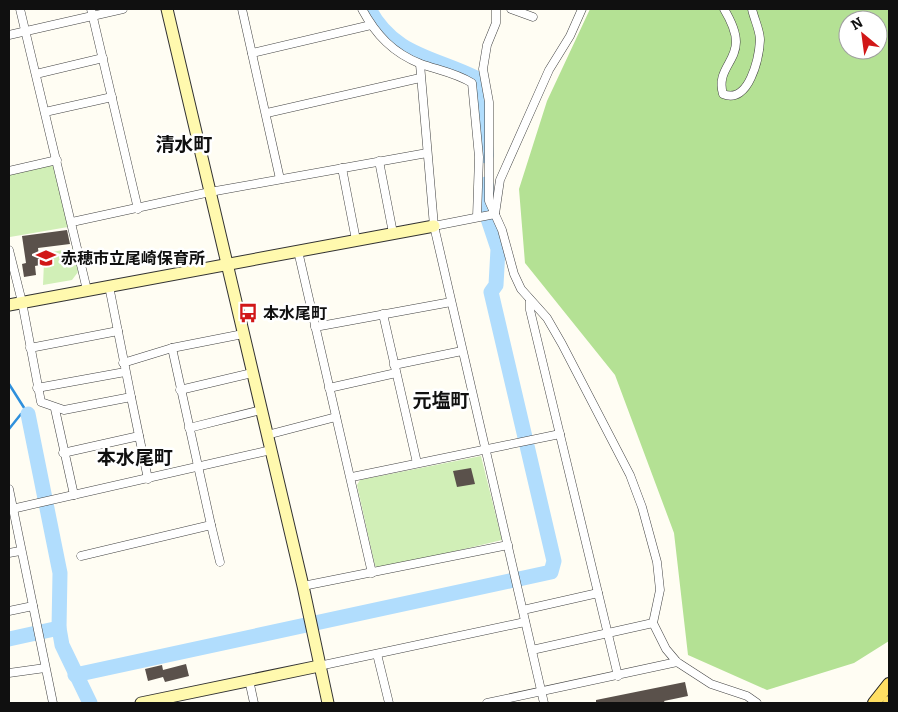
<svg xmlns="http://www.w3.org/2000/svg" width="898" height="712" viewBox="0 0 898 712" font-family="Bitter,'Noto Sans JP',serif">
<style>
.green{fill:#d1efb7}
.forest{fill:#b4e194;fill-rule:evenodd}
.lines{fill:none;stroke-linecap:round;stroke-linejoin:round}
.stream{stroke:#2f90dc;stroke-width:2.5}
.river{stroke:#b1ddfd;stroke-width:15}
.building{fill:#5a514b}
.street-casing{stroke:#434343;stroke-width:9}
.secondary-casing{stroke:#323232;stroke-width:13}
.primary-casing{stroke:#212121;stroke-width:14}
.street{stroke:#fff;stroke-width:8}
.secondary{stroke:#fff9ae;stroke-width:11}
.primary{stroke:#ffdf63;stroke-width:12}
.labels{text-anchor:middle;stroke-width:5;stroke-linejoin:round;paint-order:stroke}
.poi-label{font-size:16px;font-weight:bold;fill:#101010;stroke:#fff;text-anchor:start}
.quarter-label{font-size:19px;font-weight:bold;fill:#101010;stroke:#fff}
</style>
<rect width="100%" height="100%" fill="#fffdf3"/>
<g class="green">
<path d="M51,164L55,166L68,227L10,237L9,175Z"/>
<path d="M73,248L78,272L72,280L43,285L44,262L48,260L52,252Z"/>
<path d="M481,456L502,540L381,569L375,566L357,485L360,480Z"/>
</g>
<path class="forest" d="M590,9H889V641L854,663L767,690L688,655L674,533L615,375L525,263L519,189L547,101ZM848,20H878V50H848Z"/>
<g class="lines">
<g class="stream">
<path d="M9,384L28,414"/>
<path d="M9,429L21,414H28"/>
</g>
<g class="river">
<path d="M369,9C394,56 434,57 476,78L484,110L486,156"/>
<path d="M28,414L60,573L59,628L62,645L90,703"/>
<path d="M9,639L59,628"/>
<path d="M75,675L551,572L554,561L491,292L496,285L498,249L486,213V184"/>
</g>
</g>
<g class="building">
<path d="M67,230L70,244L38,248L40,265L35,266L36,275L24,277L22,264L26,263L22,236Z"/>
<path d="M471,468L475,484L457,487L453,471Z"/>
<path d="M186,664L189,676L165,682L163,677L148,681L145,669L162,665L163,670Z"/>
<path d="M685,682L688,696L664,701L665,703H596V700Z"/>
</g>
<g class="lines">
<defs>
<g id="street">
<path d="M20,9L87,290"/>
<path d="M91,9L138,209"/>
<path d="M242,9L280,179"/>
<path d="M362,9C376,35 393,53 421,64C438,70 456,73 472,83L479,157L477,217"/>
<path d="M496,9V23L487,45L483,69L489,102V201L502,230L514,274L521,289L547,318L562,344L630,475L642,507L657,562L660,590L653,623L666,649L677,662L711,684L747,696L757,703"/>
<path d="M511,9L533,17"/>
<path d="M724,9C730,19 736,30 736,42C736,62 716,71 723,94C749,105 759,58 760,40C760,30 754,19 752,9"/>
<path d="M9,35L123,9"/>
<path d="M252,53L371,25"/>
<path d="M420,64L434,226L544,703"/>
<path d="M36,74L103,58"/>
<path d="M45,112L112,97"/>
<path d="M267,113L420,78"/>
<path d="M379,161L393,233"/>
<path d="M342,168L356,240"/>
<path d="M9,171L57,160"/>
<path d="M495,214L500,180L549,70L570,36L582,9"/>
<path d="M72,222L210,192L427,153"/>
<path d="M434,226L495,214"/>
<path d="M9,250L22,302L41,402L64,410L131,397L109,286"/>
<path d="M298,251L372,573"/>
<path d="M530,300V310L618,676"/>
<path d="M383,314L417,463"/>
<path d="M315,327L451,302"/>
<path d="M30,348L118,331"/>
<path d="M123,363L172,348L243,334"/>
<path d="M394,365L462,351"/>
<path d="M37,388L125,372"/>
<path d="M329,388L396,373"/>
<path d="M180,390L252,373"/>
<path d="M131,397L148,479"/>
<path d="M55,409L74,495"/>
<path d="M189,428L261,410"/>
<path d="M267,435L336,417"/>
<path d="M63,453L139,436"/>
<path d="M352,477L560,434"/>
<path d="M9,489L53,703"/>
<path d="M12,509L271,450"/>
<path d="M211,525L220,562"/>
<path d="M9,553L20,551"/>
<path d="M81,556L211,525L172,348"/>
<path d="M303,586L508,545"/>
<path d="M523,610L598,593"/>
<path d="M9,611L33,606"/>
<path d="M532,650L653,623"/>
<path d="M377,654L389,703"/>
<path d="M319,666L525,622"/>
<path d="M9,673L45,668"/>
<path d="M249,680L254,703"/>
<path d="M487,703L677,662"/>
</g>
<g id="secondary">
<path d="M167,9L303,586L328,703"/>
<path d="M9,305L434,226"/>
<path d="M141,703L319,666"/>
</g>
<g id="primary">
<path d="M874,703L889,684"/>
<path d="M889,703V702"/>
</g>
</defs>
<use href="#street" class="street-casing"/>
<use href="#secondary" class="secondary-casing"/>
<use href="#primary" class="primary-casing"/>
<use href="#street" class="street"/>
<use href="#secondary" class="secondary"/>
<use href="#primary" class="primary"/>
</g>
<defs>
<symbol id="school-bare" viewBox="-9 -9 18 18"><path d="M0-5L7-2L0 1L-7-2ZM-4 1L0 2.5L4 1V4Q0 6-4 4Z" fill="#d11718" stroke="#fff" stroke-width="2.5" paint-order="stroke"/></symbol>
<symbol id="bus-bare" viewBox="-9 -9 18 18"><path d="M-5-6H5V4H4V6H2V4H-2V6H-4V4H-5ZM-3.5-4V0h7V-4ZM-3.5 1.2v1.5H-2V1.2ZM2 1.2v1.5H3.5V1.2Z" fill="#d11718" stroke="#fff" stroke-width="2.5" paint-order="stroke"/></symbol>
</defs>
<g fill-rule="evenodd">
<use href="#school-bare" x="32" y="244" width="28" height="28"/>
<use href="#bus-bare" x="234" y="299" width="28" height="28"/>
</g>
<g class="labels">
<g class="poi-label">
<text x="61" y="264">赤穂市立尾崎保育所</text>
<text x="263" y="319">本水尾町</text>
</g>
<g class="quarter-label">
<text x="184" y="151">清水町</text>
<text x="441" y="407">元塩町</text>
<text x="135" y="464">本水尾町</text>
</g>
</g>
<rect width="898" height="712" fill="none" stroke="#101010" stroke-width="20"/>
<g transform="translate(863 35) rotate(331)"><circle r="24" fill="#ffffff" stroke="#9f9f9f"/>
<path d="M0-4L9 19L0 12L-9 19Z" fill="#d11718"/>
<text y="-8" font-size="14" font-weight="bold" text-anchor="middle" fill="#101010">N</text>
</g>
</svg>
